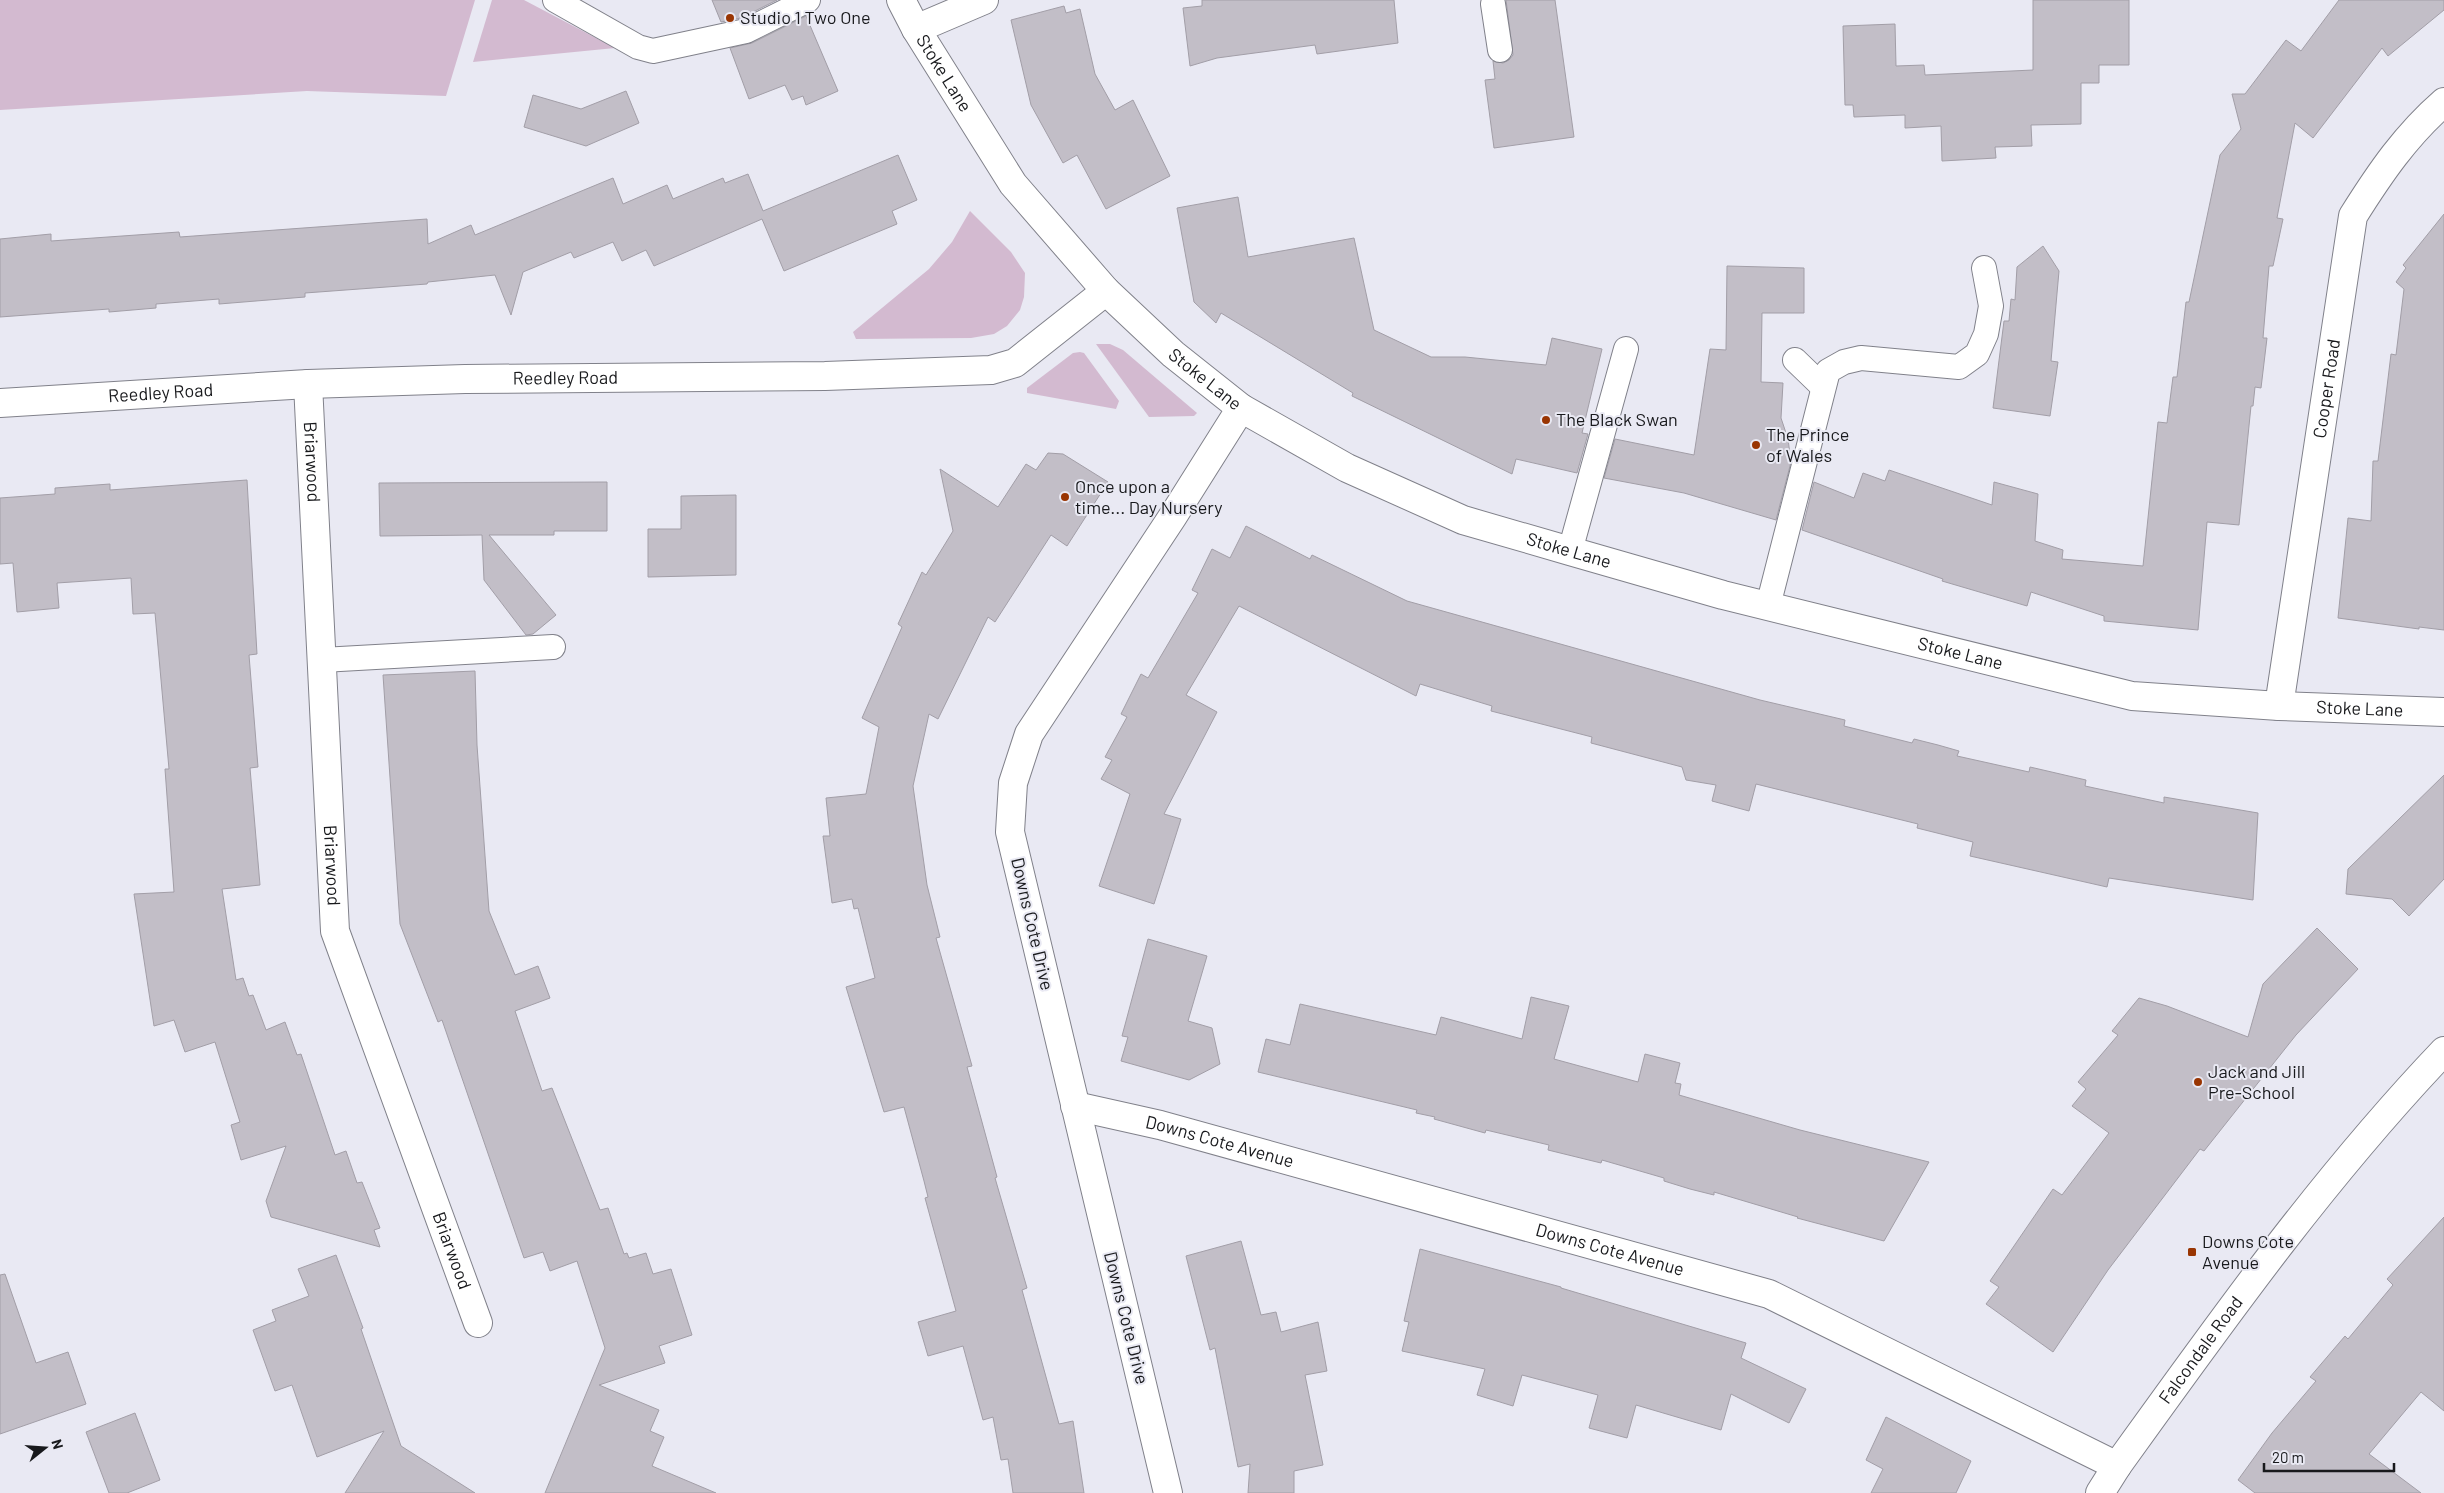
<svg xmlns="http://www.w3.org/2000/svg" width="2444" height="1493" viewBox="0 0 2444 1493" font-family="Barlow,sans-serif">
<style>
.green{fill:#d3bad0}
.building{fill:#c2bec7;stroke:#a29ea7}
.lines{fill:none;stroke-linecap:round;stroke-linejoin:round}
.lane-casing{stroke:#80818a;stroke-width:26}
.street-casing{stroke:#80818a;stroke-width:30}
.secondary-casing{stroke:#80818a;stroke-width:30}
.primary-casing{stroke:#80818a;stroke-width:30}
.lane{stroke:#fff;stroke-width:24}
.street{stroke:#fff;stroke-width:28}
.secondary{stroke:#fff;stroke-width:28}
.primary{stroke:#fff;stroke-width:28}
.poi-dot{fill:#993502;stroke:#e9e9f3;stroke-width:2}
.labels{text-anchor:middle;stroke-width:4;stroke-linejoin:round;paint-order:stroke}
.poi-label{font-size:18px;fill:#18191c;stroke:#e9e9f3;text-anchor:start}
.street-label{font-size:18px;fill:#18191c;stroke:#e9e9f3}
</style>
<rect width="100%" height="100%" fill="#e9e9f3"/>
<g class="green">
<path d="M0,0H475L446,96L307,91L0,110Z"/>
<path d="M492,0H524L615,48L473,62Z"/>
<path d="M970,211L1011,252L1025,273L1024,297L1020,310L1007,326L994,334L971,338L856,339L853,332L929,269L952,242Z"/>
<path d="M1096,344H1110L1123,350L1197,413L1194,416L1149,417Z"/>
<path d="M1080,352L1084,353L1119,401L1116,409L1027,393V388L1073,353Z"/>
</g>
<g class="building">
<path d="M712,0H777L741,18L721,22Z"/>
<path d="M1202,0H1394L1398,43L1317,54L1315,45L1217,58L1190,66L1183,8L1202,6Z"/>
<path d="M1506,0H1555L1574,137L1494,148L1485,80L1495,79L1493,61L1503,63L1509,60L1513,55Z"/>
<path d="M2033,0H2129V65H2099V83H2081V124L2031,125L2032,146L1995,147L1996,158L1942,161L1941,126L1905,128V115L1854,117L1853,105H1845L1843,26L1895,24L1896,66L1924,65L1925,75L2033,70Z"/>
<path d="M2339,0H2444V10L2388,56L2382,48L2313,138L2295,123L2277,218L2283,219L2273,266H2269L2263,338H2267L2261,388L2255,387L2253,406H2251L2239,525L2207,522L2198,630L2104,621V616L2031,592L2027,606L1942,581L1943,579L1802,530L1814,482L1854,498L1863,473L1885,481L1889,470L1992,505L1994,482L2038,494L2035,541L2063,550L2062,559L2143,566L2158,422L2167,423L2173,377H2177L2186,302H2189L2220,155L2241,129L2232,94H2245L2286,40L2301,51Z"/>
<path d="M1064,6L1066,13L1080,9L1095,74L1115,110L1133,100L1170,176L1106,209L1077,155L1063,163L1031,105L1011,20Z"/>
<path d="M806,16L838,91L806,105L803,96L792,100L785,85L749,99L730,48L752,43Z"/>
<path d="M626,91L639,123L586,146L524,127L533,95L581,109Z"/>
<path d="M898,155L917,200L892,211L897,224L784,271L762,219L654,266L646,250L622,261L613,242L574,258L571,252L523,272L511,315L495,275L428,282L427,284L305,293V297L219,304V299L156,304V308L109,312V309L0,317V239L51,234V241L179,232L180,237L427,219L428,244L471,225L475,235L613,178L623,204L667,185L673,199L723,178L725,183L748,174L763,211Z"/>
<path d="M1238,197L1248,257L1354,238L1374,330L1431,357H1465L1546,365L1552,338L1602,349L1582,433L1588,434L1577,473L1516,459L1512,474L1352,396L1353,393L1221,313L1216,323L1194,302L1177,208Z"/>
<path d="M2444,214V630L2419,627V629L2338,618L2348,518L2371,521L2373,461H2378L2391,354L2396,355L2404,289L2396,282L2406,268L2403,265Z"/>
<path d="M2043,246L2059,271L2051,361L2058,362L2050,416L1993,408L2004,321H2009L2011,299L2015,300L2017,267Z"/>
<path d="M1727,266L1804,268V313H1762L1761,382L1783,383L1781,418L1788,439L1791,462L1776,520L1684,493L1604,478L1615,439L1694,455L1710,349L1726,350Z"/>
<path d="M1048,453L1063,454L1108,482L1067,546L1051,535L995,622L988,617L938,719L929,714L913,786L927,885L940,937L936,938L972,1066L967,1067L997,1177L995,1178L1027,1288L1022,1290L1059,1424L1073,1421L1084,1493H1013L1008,1459L1001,1460L993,1417L983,1420L963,1346L928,1356L918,1322L956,1311L925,1198L928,1197L924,1181L904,1107L884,1112L846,987L875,978L858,908L854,909L852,899L832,903L823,836H830L826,798L866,794L879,727L862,718L902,627L898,624L922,572L926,575L953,531L940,469L998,507L1026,464L1036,470Z"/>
<path d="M247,480L257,654L249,655L258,767L250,768L260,885L222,889L236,980L243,978L249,996L253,995L266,1030L285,1022L297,1055L301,1054L335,1155L346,1151L357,1183L362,1182L380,1228L374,1230L380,1247L271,1217L266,1201L286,1146L241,1160L231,1125L240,1122L215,1042L185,1052L174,1020L154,1026L134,894L174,892L165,769H169L155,613L133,614L131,578L57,583L59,608L17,612L13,563L0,564V498L55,494V488L110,484V490Z"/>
<path d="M607,482V531H554V535H489L556,615L533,634L526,635L484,580L482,535L380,536L379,483Z"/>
<path d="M736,495V575L648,577V529H681V496Z"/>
<path d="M1246,526L1310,559L1312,555L1407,601L1760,700L1845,720L1844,726L1912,743L1914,739L1938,745L1959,751L1957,756L2029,772L2030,767L2086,780L2085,786L2164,803V797L2258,813L2253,900L2109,878L2107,887L1970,856L1973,842L1917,828L1918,824L1756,784L1749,811L1712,801L1716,785L1686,780L1682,767L1591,743L1592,737L1491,711L1492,706L1420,684L1416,696L1239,606L1186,695L1217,712L1164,814L1181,819L1154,904L1099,886L1130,794L1101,779L1112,760L1105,757L1127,717L1121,714L1141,674L1148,678L1198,593L1192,590L1212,549L1230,558Z"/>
<path d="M475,671L477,745L489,911L515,975L538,966L550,998L515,1011L542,1091L552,1088L600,1210L608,1208L624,1254L627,1253L629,1258L646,1253L653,1274L671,1269L692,1335L659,1346L665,1363L599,1385L659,1410L650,1431L664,1437L652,1466L716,1493H545L605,1348L577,1261L550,1271L543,1252L524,1258L442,1020L438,1022L400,924L383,675Z"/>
<path d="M2444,775V879L2409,916L2392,899L2346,894L2348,869Z"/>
<path d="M2317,928L2358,969L2296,1035L2204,1151L2200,1149L2108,1270L2053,1352L1986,1304L1999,1287L1990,1281L2053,1189L2062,1195L2109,1133L2072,1106L2086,1089L2078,1082L2118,1035L2112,1031L2139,998L2167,1006L2248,1037L2263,984Z"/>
<path d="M1148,939L1207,956L1188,1021L1212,1028L1220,1064L1189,1080L1121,1061L1128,1037L1122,1036Z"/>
<path d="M1531,997L1569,1006L1554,1059L1638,1082L1645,1054L1680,1063L1675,1083L1681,1084L1679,1095L1800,1130L1929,1162L1884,1241L1797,1218L1798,1217L1714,1192V1195L1690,1189L1664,1181V1178L1602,1160L1601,1163L1548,1150L1549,1145L1486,1130L1485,1133L1434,1119L1435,1117L1416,1113L1417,1110L1258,1072L1266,1039L1290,1045L1300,1004L1436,1035L1441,1017L1522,1039Z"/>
<path d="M2444,1217V1411L2421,1392L2369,1454L2421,1493H2255L2238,1480L2272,1433L2316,1381L2310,1377L2345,1336L2348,1339L2393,1285L2387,1279Z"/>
<path d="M1241,1241L1261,1315L1276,1312L1281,1332L1318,1322L1327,1371L1305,1375L1323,1465L1294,1471V1493H1248L1250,1464L1238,1467L1215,1348L1210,1350L1186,1256Z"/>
<path d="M1420,1249L1561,1287V1288L1746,1343L1741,1358L1806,1389L1789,1423L1731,1394L1721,1430L1636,1405L1627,1438L1589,1428L1598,1395L1522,1375L1513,1406L1477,1395L1485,1369L1402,1351L1409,1322L1404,1321Z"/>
<path d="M336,1255L363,1328L361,1329L401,1446L475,1493H345L384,1431L317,1457L292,1385L275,1391L253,1330L276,1321L272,1310L309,1296L298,1269Z"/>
<path d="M5,1274L36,1363L68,1352L86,1404L0,1434V1275Z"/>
<path d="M135,1413L160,1480L127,1493H109L86,1432Z"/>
<path d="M1886,1417L1971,1461L1956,1493H1871L1883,1469L1866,1460Z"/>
</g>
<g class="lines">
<defs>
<g id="lane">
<path d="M555,0L638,47L653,51L746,31L808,0"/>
<path d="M1493,4L1500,50"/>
<path d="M1795,360L1823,387"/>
<path d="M1570,551L1626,349"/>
<path d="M1768,606L1828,371L1844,362L1861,358L1959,367L1977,354L1986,334L1991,306L1984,268"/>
<path d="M322,660L553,647"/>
</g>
<g id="street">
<path d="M916,29L984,0"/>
<path id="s1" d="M308,384L335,931L478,1323"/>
<path id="s2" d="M0,403L308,384L465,379L825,376L991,370L1015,363L1106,291"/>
<path id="s3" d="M2279,706L2353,216C2380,173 2406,135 2444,102"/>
<path id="s4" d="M1075,1106L1160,1125L1769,1294L2117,1466"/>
<path d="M1168,1493L1010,832L1013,783L1029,734L1173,516L1241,408"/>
</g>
<g id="secondary">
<path id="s5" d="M901,0L916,29L1013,184L1106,291L1173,354L1241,408L1347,468L1463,520L1570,551L1723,595L2132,696L2279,706L2444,712"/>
</g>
<g id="primary">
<path id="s6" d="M2100,1493L2117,1466C2220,1323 2322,1179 2444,1051"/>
</g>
</defs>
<use href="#lane" class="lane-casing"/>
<use href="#street" class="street-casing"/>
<use href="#secondary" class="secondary-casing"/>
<use href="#primary" class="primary-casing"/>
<use href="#lane" class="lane"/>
<use href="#street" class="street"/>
<use href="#secondary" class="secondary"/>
<use href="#primary" class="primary"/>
</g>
<g class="poi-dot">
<circle cx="730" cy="18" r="5"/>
<circle cx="1546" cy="420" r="5"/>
<circle cx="1756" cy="445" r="5"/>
<circle cx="1065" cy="497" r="5"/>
<circle cx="2198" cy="1082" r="5"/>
<rect x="2187" y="1247" width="10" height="10" rx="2.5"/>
</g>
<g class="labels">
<g class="poi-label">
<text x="740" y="24">Studio 1 Two One</text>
<text x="1556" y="426">The Black Swan</text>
<text x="1766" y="441">The Prince<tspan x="1766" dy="21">of Wales</tspan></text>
<text x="1075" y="493">Once upon a<tspan x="1075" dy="21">time... Day Nursery</tspan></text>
<text x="2208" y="1078">Jack and Jill<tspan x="2208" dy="21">Pre-School</tspan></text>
<text x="2202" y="1248">Downs Cote<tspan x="2202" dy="21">Avenue</tspan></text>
</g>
<g class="street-label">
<text dy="6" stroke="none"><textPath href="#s5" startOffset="85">Stoke Lane</textPath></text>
<text dy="6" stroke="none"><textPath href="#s2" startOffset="566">Reedley Road</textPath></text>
<text dy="6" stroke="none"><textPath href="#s5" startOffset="490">Stoke Lane</textPath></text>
<text dy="6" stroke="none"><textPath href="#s3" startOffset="321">Cooper Road</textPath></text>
<text dy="6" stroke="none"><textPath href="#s2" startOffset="161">Reedley Road</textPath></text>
<text dy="6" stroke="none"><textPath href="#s1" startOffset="78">Briarwood</textPath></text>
<text dy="6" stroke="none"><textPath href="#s5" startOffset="895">Stoke Lane</textPath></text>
<text dy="6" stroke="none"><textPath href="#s5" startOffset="1300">Stoke Lane</textPath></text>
<text dy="6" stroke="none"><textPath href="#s5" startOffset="1705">Stoke Lane</textPath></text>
<text dy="6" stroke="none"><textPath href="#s1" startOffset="482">Briarwood</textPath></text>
<text transform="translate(1032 924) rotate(77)" y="6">Downs Cote Drive</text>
<text dy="6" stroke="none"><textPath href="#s4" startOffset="149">Downs Cote Avenue</textPath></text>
<text dy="6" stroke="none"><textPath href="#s1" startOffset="888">Briarwood</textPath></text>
<text dy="6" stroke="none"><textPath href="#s4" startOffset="554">Downs Cote Avenue</textPath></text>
<text transform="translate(1126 1318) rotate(76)" y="6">Downs Cote Drive</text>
<text dy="6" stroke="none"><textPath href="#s6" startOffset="175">Falcondale Road</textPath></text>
</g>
</g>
<g transform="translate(45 1448) rotate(73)" stroke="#e9e9f3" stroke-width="4" paint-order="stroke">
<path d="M0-4L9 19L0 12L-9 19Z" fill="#18191c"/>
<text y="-8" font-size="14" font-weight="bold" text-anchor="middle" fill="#18191c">N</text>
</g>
<path d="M2264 1463v8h130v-8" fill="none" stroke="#18191c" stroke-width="2.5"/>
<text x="2272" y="1463" font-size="15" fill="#18191c" stroke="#e9e9f3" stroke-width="4" paint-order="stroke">20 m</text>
</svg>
